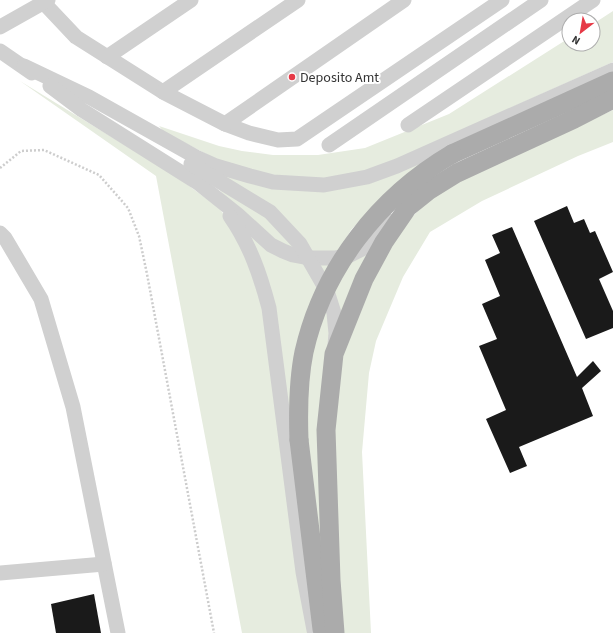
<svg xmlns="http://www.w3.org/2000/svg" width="613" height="633" viewBox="0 0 613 633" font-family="'Source Sans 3',sans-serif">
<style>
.green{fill:#e6ecdf}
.building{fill:#1a1a1a}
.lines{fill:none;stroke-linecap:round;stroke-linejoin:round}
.path{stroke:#cdcdcd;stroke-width:2.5;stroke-dasharray:2 2;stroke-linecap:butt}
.minor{stroke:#d0d0d0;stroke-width:15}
.major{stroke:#ababab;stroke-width:19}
.major-bridge{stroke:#ababab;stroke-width:19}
.poi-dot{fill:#e63946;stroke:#fff;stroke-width:1.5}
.labels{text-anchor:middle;stroke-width:4;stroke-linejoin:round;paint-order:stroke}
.poi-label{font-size:14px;fill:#333;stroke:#fff;text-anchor:start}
</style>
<rect width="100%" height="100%" fill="#fff"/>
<g class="green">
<path d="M613,11V62L379,167L330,180L264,174L216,159L164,132L159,126L219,146L242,151L273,155H318L365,148L449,114L569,38V44H593V24Z"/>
<path d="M20,81L177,177L219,208L236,230L265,305L311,633H242L156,176Z"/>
<path d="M613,110V142L578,156L482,201L430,232L403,277L376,341L369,373L362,452L371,633H342L333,445L342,352L353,315L402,227L433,196L463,179Z"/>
<path d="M436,156L384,195L351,230L337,254L311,253L215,171L277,188Z"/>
<path d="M209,180L266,213L300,253L266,236Z"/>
<path d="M246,229L307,262L331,324L321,559L291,438Z"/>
<path d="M379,242L340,325L315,262Z"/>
</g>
<g class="building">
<path d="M567,206L574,223L584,219L590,233L595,231L613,272L599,279L613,311V328L586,339L534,221Z"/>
<path d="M512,227L577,377L593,361L601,371L582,388L593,416L519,447L527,466L510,473L486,419L506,410L479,346L497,339L482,304L500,296L485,260L500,253L492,235Z"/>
<path d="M94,594L101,633H56L51,604Z"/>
</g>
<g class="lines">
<path class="path" d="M0,168L21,151L44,150L99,175L128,208L139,236L147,274L214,633"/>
<g class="minor">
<path d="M43,2L76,37L163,92L225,124L249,133L278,140L297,139L502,0"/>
<path d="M0,27L48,0"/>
<path d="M0,51L32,73"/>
<path d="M107,57L191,0"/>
<path d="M24,66L89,97L196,157L216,166L250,176L273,182L324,185L367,177L397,166L613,70"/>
<path d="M50,86L82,110L198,183L237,214L271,245L283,251L293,255L309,258H335L350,255L366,247L393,221"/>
<path d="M163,92L298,0"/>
<path d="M225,124L404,0"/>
<path d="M408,125L593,0"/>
<path d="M329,145L541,0"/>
<path d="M191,164L270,212L300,244L327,291L334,313L336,333L335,345"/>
<path d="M230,216C250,245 260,274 269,308L303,572L314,630"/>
<path d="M0,233L5,238L41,299L73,407L118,633"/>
<path d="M0,573L104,564"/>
</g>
<g class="major">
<path d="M452,154L613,81"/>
<path d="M299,440L322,629"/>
<path d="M335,633L331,580L326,430L334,354L364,279L384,242L408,207L428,191L457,173L574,119L613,99"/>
</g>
<path class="major-bridge" d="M299,440C298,411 298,381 304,352C323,268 379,197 452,154"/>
</g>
<circle class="poi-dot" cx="292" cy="77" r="4"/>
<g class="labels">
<g class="poi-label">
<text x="300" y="82">Deposito Amt</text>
</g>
</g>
<g transform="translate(581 32) rotate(211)"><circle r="19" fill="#ffffff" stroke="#adadad"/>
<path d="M0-3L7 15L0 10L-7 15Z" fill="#e63946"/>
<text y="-6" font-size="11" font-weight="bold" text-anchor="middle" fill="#333333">N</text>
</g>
</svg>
